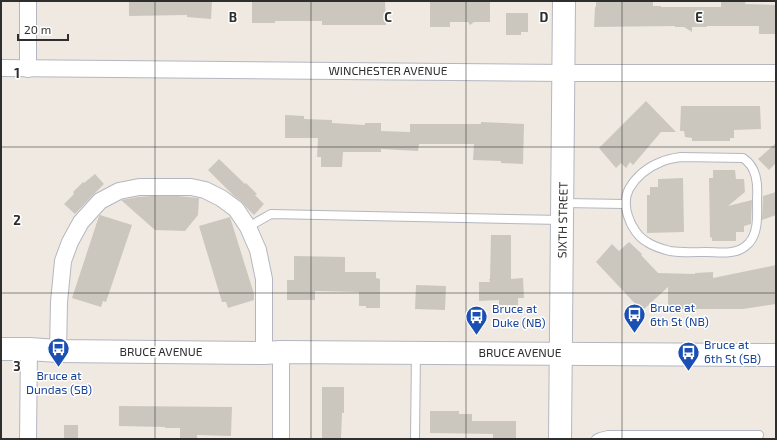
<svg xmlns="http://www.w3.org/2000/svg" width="777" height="440" viewBox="0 0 777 440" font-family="'Exo 2',sans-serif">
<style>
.building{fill:#cbc7bf}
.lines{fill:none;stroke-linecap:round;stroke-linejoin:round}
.lane-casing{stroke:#b4b7c1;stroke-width:10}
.street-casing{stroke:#b4b7c1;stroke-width:18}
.secondary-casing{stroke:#b4b7c1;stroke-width:24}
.lane{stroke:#fff;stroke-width:8}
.street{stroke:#fff;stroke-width:16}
.secondary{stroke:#fff;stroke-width:22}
.grid{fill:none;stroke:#2e2e2e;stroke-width:1;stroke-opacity:0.55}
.labels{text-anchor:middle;stroke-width:3;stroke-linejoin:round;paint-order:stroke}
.street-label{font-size:12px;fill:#2e2e2e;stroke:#fff}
.transit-label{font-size:12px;fill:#164399;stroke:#fff;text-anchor:start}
.grid-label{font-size:13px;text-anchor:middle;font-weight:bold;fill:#2e2e2e;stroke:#fff;stroke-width:3;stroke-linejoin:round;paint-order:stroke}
</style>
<rect width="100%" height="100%" fill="#efe9e1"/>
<g class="building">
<path d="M129,1H212L211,19L187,17V15L129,16Z"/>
<path d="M252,1H349V2L385,1L386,25H322V21H275V23H252Z"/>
<path d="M430,1H490V22H474L470,25L468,22H450V27H430Z"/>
<path d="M596,1H653V6H661V7H721V1H746L745,4L776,5V34H759V26H707V27H692V32L684,27H675V26L594,27L595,7H596Z"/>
<path d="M506,13H528V32H521V35H506Z"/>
<path d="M646,101L676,132H661L633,165L630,162L626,168L621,163L616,168L599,148Z"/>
<path d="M681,106H760L761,129L734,130V138H730V141H692V138L685,137L684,131H680Z"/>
<path d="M285,115L304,116V119L332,120V123L365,125V123H381V131L410,132V124H481V122L524,124L523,164L501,163V161L473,160L474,144H419L418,151L381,149V152H343L342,167H321V157H317L318,138H285Z"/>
<path d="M776,143V163L769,170L758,159Z"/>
<path d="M219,159L245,184L246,183L257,194L255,195L264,204L254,215L247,208L242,202L234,196L208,170Z"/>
<path d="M713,170H735L736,179H744L745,192L728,206L752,200L751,224L744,226V232H736V241H712V238L710,237L709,178H713Z"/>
<path d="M95,174L104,184L93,195L75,214L64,204L74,194L73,192L83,182L84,183Z"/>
<path d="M683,178L684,232L647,233V195H650V187H658V179Z"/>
<path d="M776,192V215L762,220L763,196Z"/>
<path d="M151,196H178L199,198L198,215L185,231L155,230L121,200L138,197Z"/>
<path d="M100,215L132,225L106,302L103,301L101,307L72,298L99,216Z"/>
<path d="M230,217L254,294V300L228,308L226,302H222L199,226Z"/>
<path d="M491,235H511V279L523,278L524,298H518V305H499V300L479,301V282H490L489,279H490Z"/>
<path d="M629,242L642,254L641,255L658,273L695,274V273L713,272V278L776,265V304L743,309H668V287L642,311L596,262L612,244L619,251Z"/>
<path d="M294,256L345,257V272H376V278L380,279V308H366V306H359V292L315,291V300H287V280H294Z"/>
<path d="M416,285L446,286L445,310L415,309Z"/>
<path d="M322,387H344V413H342L341,439H322Z"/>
<path d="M119,406L232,407L231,436L197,435V439H180V428H165V427L119,426Z"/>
<path d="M430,411H459V414H472V421H516V439H493V434L430,433Z"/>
<rect x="64" y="425" width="14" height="14"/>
</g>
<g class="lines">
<defs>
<g id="lane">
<path d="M681,157L743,158C757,167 758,184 757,199C757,213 759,232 749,243C746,246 741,250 736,251C727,254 716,252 706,252C694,252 682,253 670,251C662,249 653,246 647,242C638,237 631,226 628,216C625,207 625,197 629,189C636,177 648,167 661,162C667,159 674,158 681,157Z"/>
<path d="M564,203L625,204"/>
<path d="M248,227L271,214L562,220"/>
<path d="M415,439L416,353"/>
<path d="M596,439L600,437L608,435H759"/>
</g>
<g id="street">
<path d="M28,1V69"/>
<path d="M1,68L564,73H776"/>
<path d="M58,351L59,302L63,261L70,242L81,222L100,201L119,191L139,187H191L205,190L221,198L236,209L248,227L258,250L264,279V353"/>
<path d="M281,352V439"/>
<path d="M28,439L29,349"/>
</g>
<g id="secondary">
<path d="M1,349H29L58,351L264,353L281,352L776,355"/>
<path d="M560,439L564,1"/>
</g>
</defs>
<use href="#lane" class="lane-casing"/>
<use href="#street" class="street-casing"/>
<use href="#secondary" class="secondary-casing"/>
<use href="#lane" class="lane"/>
<use href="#street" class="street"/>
<use href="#secondary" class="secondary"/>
</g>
<path class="grid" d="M155,1V439M311,1V439M466,1V439M622,1V439M1,147H776M1,293H776"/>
<defs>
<symbol id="bus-pin" viewBox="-11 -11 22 30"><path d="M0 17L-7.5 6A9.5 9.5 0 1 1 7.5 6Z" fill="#1a4fb4" stroke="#fff"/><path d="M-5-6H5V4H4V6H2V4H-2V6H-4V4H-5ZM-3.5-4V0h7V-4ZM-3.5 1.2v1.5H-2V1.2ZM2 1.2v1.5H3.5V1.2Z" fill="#fff"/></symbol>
</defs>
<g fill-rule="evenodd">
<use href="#bus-pin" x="622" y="302" width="25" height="34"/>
<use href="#bus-pin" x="464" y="304" width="25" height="34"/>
<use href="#bus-pin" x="46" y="336" width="25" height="34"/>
<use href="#bus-pin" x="676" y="340" width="25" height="34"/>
</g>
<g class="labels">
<g class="street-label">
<text x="388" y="75">WINCHESTER AVENUE</text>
<text transform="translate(563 220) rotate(-89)" y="4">SIXTH STREET</text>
<text x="161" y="356">BRUCE AVENUE</text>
<text x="520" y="357">BRUCE AVENUE</text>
</g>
<g class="transit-label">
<text x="650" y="312">Bruce at<tspan x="650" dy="14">6th St (NB)</tspan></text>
<text x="492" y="313">Bruce at<tspan x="492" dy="14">Duke (NB)</tspan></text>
<text x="704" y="349">Bruce at<tspan x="704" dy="14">6th St (SB)</tspan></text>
<text x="59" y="380" text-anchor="middle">Bruce at<tspan x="59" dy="14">Dundas (SB)</tspan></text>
</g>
</g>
<g class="grid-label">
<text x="233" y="22">B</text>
<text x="388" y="22">C</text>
<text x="544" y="22">D</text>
<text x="699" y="22">E</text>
<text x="17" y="78">1</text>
<text x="17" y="225">2</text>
<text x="17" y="371">3</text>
</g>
<rect width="777" height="440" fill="none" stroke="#2e2e2e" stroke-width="4"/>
<path d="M18 34v6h50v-6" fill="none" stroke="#2e2e2e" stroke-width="2"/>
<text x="24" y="34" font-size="12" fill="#2e2e2e" stroke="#ffffff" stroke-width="3" paint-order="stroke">20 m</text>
</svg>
